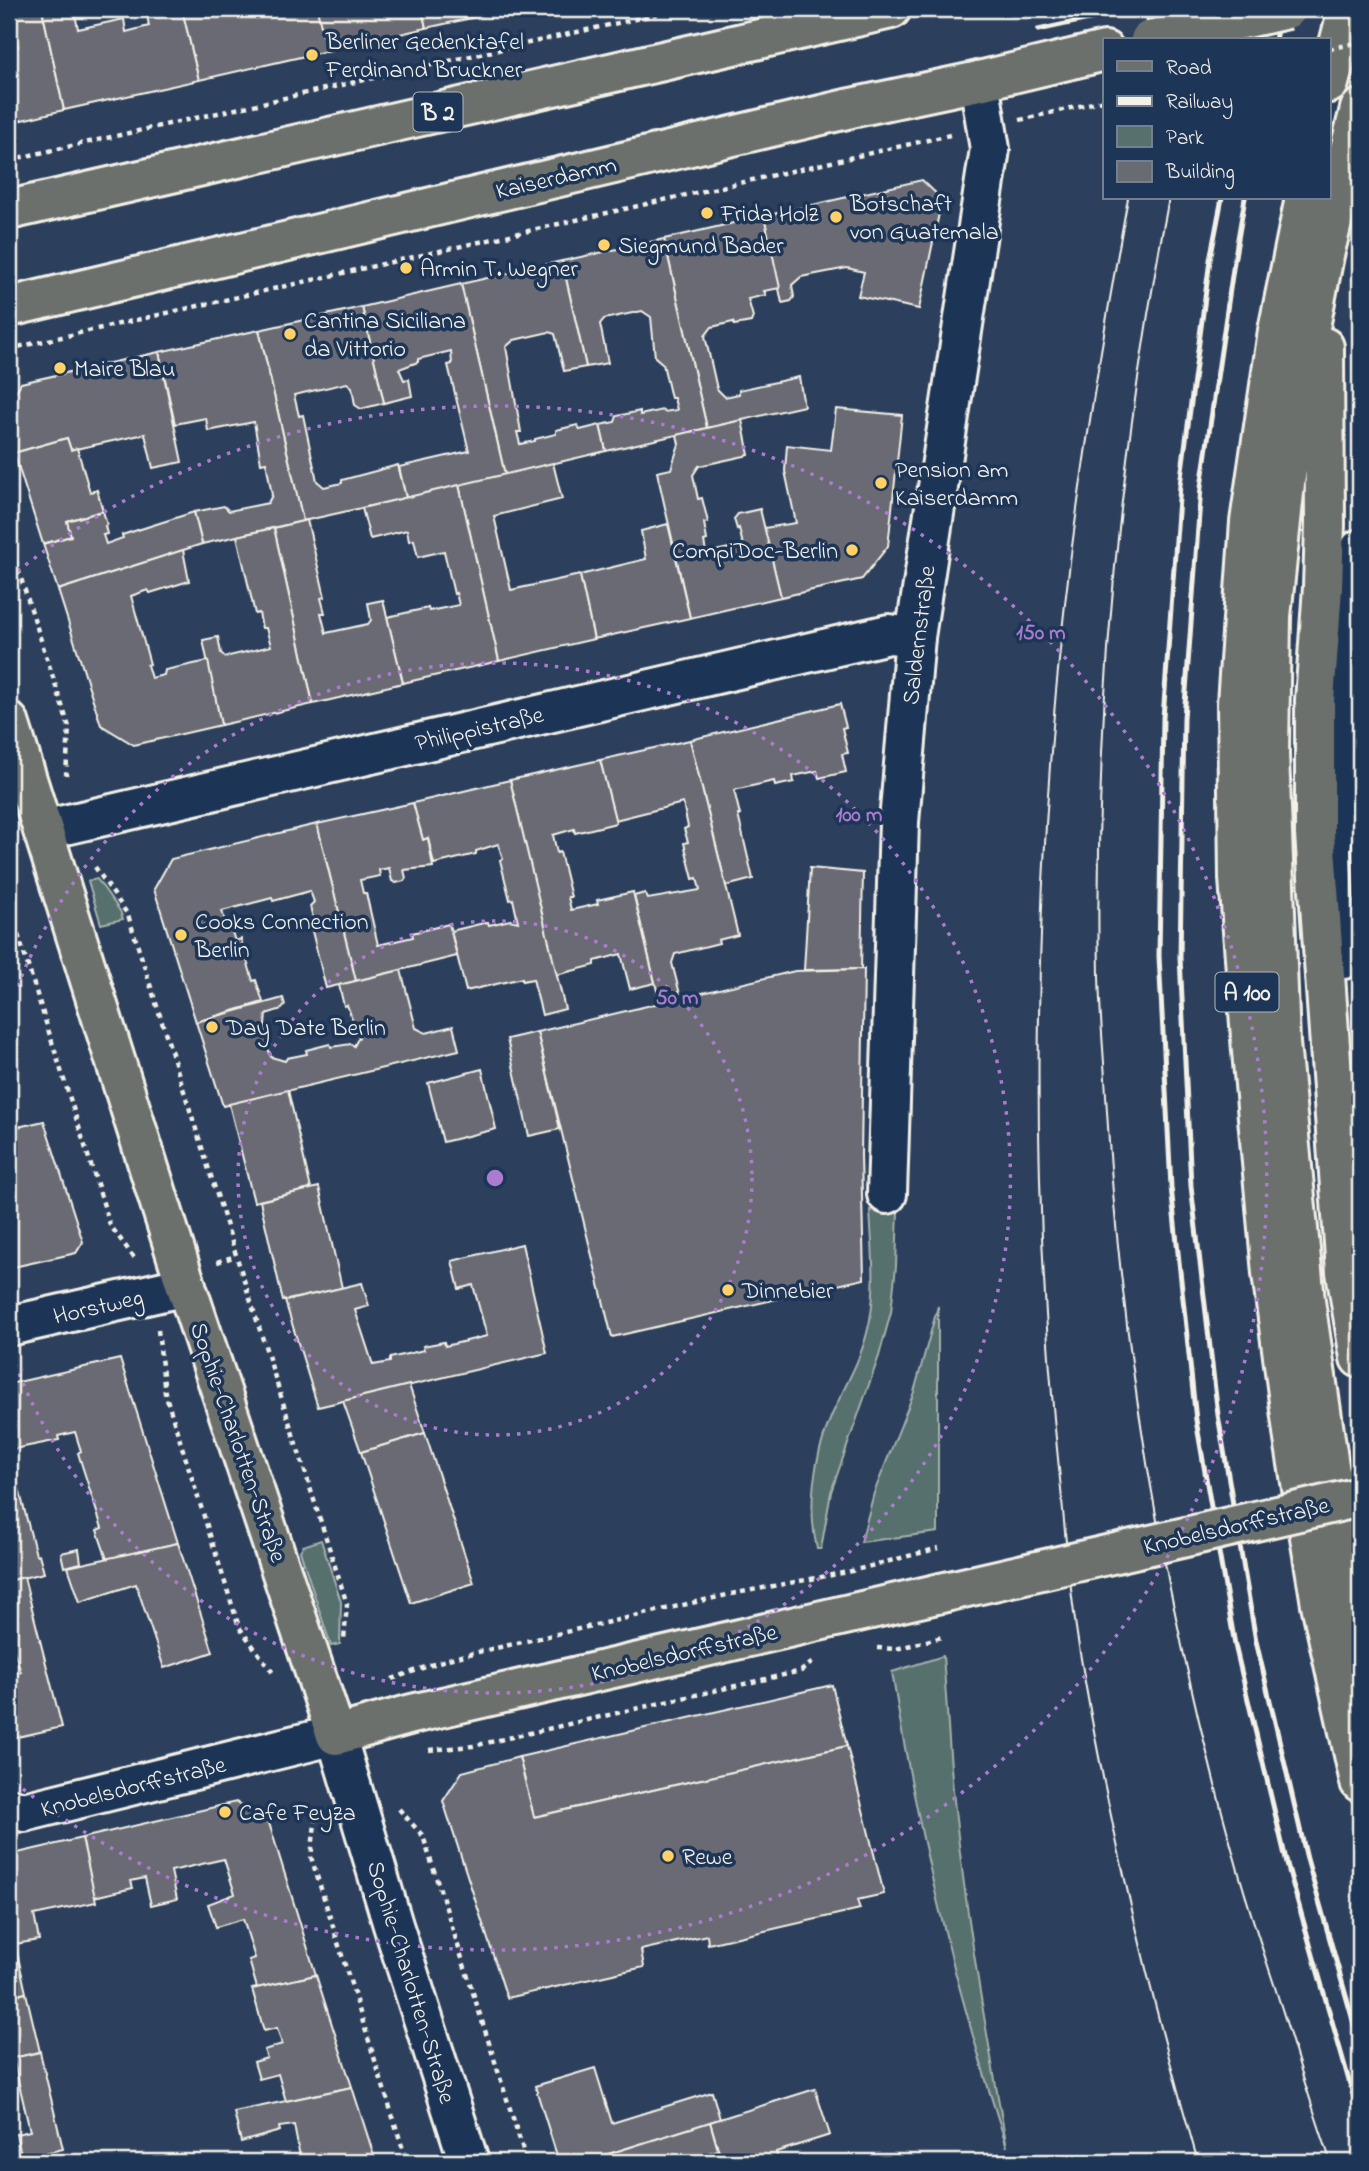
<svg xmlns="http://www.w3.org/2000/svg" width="1369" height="2171" viewBox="0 0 1369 2171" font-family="'Indie Flower',sans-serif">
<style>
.green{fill:#56706e;stroke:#a5b0ab;stroke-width:2}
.building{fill:#696b73;stroke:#f4f1e8;stroke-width:2}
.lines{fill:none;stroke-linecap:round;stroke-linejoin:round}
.minor-casing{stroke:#f4f1e8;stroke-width:44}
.major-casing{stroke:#f4f1e8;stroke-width:44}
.highway-casing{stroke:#f4f1e8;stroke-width:44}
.path{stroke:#f4f1e8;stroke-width:4.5;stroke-dasharray:5 5;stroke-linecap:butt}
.minor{stroke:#1d3557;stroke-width:38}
.major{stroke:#6c706d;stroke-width:38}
.highway{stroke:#6c706d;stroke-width:38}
.tram{stroke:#f4f1e8;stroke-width:2}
.rail{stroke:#f4f1e8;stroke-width:5}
.major-bridge-casing{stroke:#f4f1e8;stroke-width:44;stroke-linecap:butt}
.path-bridge{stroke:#f4f1e8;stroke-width:4.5;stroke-dasharray:5 5;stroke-linecap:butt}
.major-bridge{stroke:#6c706d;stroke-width:38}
.ring{fill:none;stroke:#ab7bcf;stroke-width:3.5;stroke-dasharray:3.5 7}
.poi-dot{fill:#ffd166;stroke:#1d3557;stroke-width:2.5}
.labels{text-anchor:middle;stroke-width:7;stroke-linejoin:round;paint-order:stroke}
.shield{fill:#1d3557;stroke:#b4b9bc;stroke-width:2}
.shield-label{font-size:23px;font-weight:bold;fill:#f4f1e8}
.poi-label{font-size:24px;fill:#f4f1e8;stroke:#1d3557;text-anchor:start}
.street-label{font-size:24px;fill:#f4f1e8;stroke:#1d3557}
.centre{fill:#ab7bcf;stroke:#1d3557;stroke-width:3.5}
.ring-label{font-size:21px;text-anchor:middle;font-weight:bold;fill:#ab7bcf;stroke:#1d3557;stroke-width:7;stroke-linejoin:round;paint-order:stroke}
</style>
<rect width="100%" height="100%" fill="#2c405d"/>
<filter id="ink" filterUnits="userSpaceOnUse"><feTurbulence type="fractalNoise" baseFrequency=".0143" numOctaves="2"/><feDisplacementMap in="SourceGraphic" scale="14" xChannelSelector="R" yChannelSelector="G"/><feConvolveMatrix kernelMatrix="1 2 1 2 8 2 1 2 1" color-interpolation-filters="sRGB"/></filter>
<g filter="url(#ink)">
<g class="green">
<path d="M97,879L120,911L123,919L101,924L88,881Z"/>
<path d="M870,1210L898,1211L896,1266L891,1312L879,1356L831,1492L821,1549H817C807,1506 814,1458 831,1417C843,1389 859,1364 867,1333C878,1293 872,1251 870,1210Z"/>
<path d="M938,1306V1532L861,1542L874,1493L914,1392Z"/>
<path d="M321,1540L341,1602L340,1644L331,1646L300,1551L303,1546Z"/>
<path d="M943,1656C947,1704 949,1752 954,1800C966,1916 986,2032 1007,2147C957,1994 917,1832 892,1672Z"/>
</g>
<g class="building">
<path d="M9,9H42L64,110L9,123V49L18,47Z"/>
<path d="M42,9H74L78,29L124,19L126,32L149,26L146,9H182L199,80L64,110Z"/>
<path d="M182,9H317L327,51L199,80Z"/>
<path d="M317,9H422L426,28L327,51Z"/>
<path d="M422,9H513L426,28Z"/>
<path d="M922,180L942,199L919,309L858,296L864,272L847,268L801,277L792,285L794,297L791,301L782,303L764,216Z"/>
<path d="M764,216L780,288L764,291L766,295L748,299L753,317L751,322L734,325L733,322L712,327L705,336L717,389L725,397L739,394V390L799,377L804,406L707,428L664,239Z"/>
<path d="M664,239L707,428L606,451L600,425L615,422L617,416L640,411V415L663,410L664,412L677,410L674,398H671L663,364L655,357L651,317L642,311L604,319L600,324L608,363L586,367L562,261Z"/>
<path d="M562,261L586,367L564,371L555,334L549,332L514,340L506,347L521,432H517L520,444L535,441V439L556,434V430L578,425L580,430L600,425L606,451L505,475L461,284Z"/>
<path d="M461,284L505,475L406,498L399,467L469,451L448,365L452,364L451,351L418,359V362L399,369L404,380L409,379L412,396L384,403L362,307Z"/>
<path d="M362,307L384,403L361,409L355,405L352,387L347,383L294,395L299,416L303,415L317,481L324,487L342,483V480L398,465L406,498L303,521L259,330Z"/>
<path d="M259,330L303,521L202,544L194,512L224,506L229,511L268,503L272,495L266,462L261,463L254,422L208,431L206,418L175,424L159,352Z"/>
<path d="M159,352L182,462L153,468L145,434L71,450L67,438L14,453L9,434V403L21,383Z"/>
<path d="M836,409L902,415L888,546L862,579L781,597L764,528L796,523L785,471L787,445L831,450Z"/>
<path d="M742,420L749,455L699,466L693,475L698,499L702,498L708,522L704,523L707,540L704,541L706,553L743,545L739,528L737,529L734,519L738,514L760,509L781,597L690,618L657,472L671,469L679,444L677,435Z"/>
<path d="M67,438L71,450L77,448L90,492L97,490L103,511L67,521L71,536L43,544L14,453Z"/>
<path d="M553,463L562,499L494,516L511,590L580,575L594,639L499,661L459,485Z"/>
<path d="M459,485L499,661L403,683L387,617L428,608L429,611L459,605L456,593L454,594L444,551L418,557L414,540L409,541L407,530L370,539L362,508Z"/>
<path d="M103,511L107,525L105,526L107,534L103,535L106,544L123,538L122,535L194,512L202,544L58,590L43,544L71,536L67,521Z"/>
<path d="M307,520L325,597L321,598L325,613H321L326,633L368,624L371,620L368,603L383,600L403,683L313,704L274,528Z"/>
<path d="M668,524L690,618L594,639L580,575L646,559L641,531Z"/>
<path d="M274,528L313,704L221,725L203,640L218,637L221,653L225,657L271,646L266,628H262L259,613L255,614L237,536Z"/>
<path d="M183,550L189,581L150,593L148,590L131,596L150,664L147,665L151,678L164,675L165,670L208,661L221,725L134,745L101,725L58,590Z"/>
<path d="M840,704L846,727L842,728L848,753L842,754L846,772L819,778L817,771L793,776L794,782L775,786L774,781L734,790L740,815H738L753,879L726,886L690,740Z"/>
<path d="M690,740L738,935L718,940L719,943L675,954L672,963L681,998L660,1003L634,896L645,893L648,899L700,890L697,878L693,879L684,843L688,842L684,829L688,827L683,803L615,820L600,760Z"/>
<path d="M600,760L616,823L575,833L574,829L553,835L557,853L560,852L571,897H568L571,910L598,904L597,900L633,892L655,983L630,989L621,954L595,961V965L556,975L510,780Z"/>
<path d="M510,780L565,1009L542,1015L533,979L522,981V978L466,991L451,931L488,922L489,925L510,920L518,922L513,899L510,900L500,860L503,859L498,844L476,851V854L434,864L428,838L423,840L413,803Z"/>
<path d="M413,803L423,840L428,838L433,867L404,870L406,878L404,881L396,883L392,881L389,868L379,870L380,876L360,880L363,893H366L378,945L413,937L412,933L449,924L457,956L356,981L317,824Z"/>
<path d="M317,824L356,981L326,988L312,931L316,930L310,906L314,902L310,891L273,901L272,898L249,904L222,911L225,921L228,920L235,941L241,939L253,981L256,980L263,1002L196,1022L154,889L171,859Z"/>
<path d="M810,868L863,873L861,969L804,970Z"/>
<path d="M864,969L861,1155L864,1279L612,1337L537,1032L795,971Z"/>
<path d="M401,970L416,1028L426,1033L453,1026L459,1050L223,1106L196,1022L283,998L285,1005L282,1009L266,1014L265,1024L271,1045H267L271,1057L285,1061L287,1058L307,1054L306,1050L330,1044L331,1047L351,1044L354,1046L359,1037L347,1005L344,1006L339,985Z"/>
<path d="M537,1032L560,1129L529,1136L507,1039Z"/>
<path d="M482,1069L496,1129L443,1142L428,1083Z"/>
<path d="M288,1090L311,1189L254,1202L229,1104Z"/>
<path d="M44,1121L83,1242L76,1253L9,1268V1129Z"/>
<path d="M319,1187L342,1288L283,1301L260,1201Z"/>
<path d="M522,1244L547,1353L318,1407L285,1301L362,1283L369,1306L355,1310L373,1365L390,1362V1358L424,1350L423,1346L444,1342L445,1346L487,1336L473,1285L459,1289L452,1261Z"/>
<path d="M120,1359L178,1543L107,1559L97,1530L102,1528L78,1453L81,1451L75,1432L58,1436L59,1440L14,1449V1445L9,1447V1384Z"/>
<path d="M409,1385L425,1433L361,1452L343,1401Z"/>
<path d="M425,1433L474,1583L411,1603L361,1452Z"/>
<path d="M9,1467L11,1477H16L36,1555L39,1554L44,1573L9,1581Z"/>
<path d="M178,1543L213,1652L164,1668L136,1584L80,1602L68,1567Z"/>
<path d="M79,1549L81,1563L64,1567L61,1553Z"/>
<path d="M24,1577L62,1727L9,1739V1675L21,1672L9,1637V1581Z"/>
<path d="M832,1685L847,1746L534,1817L519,1757Z"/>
<path d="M847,1746L884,1894L857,1900L860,1909L708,1944L707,1935L641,1950L644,1967L507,1998L443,1801L462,1772L519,1757L534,1817Z"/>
<path d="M236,1802L269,1823L316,1975L257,1988L249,1960L255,1958L243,1919L216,1927L208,1904L235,1894L224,1859L171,1871L177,1899L151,1905L145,1878L131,1881L133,1888L94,1897L82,1838Z"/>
<path d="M82,1838L96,1902L34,1915L39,1940L15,1944L9,1916V1855Z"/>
<path d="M9,1916L26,1993L9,1997Z"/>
<path d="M316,1975L352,2087L286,2101L278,2074L259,2079L254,2062L267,2058L264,2050L282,2044L277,2028L264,2031L252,1989Z"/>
<path d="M26,1993L40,2052L9,2059V1997Z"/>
<path d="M40,2052L63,2149L22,2158L16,2134L30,2131L13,2058Z"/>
<path d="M595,2068L612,2123L712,2092L720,2119L583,2162H559L535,2086Z"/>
<path d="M352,2087L376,2162H301L294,2125L279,2127L280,2131L241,2142L234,2112Z"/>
<path d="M815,2089L830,2135L776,2152L779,2162H722L710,2122Z"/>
<path d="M710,2122L718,2150L680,2162H583Z"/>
</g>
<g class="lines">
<defs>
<g id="minor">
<path d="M43,830L889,634L915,637"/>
<path d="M1344,959L1335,950L1331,849L1349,736L1360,549"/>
<path d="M887,1194L899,822L915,637L990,149L979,81"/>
<path d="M9,1326L186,1286"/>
<path d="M9,1808L24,1812L336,1735L393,1925L469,2162"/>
</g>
<g id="major">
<path d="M9,210L891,9"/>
<path d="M9,307L851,108L979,81L1105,51"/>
<path d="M9,722L186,1286L336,1735L412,1714L941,1593"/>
</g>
<g id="highway">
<path d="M1329,83L1348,9"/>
<path d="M1360,109L1324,255L1299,384L1285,483L1271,616L1269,754L1280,1043L1305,1301L1344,1569L1360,1645"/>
<path d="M1305,198L1278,331L1250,522L1237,703L1239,878L1252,1051L1272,1273L1294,1439L1321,1604L1360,1782"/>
<path d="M1324,347L1325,524L1323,587L1315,700V834L1346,1272L1360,1358"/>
</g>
</defs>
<use href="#minor" class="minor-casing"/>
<use href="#major" class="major-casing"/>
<use href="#highway" class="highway-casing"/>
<g class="path">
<path d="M1020,120L1105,100"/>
<path d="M9,160L680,9"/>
<path d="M9,349L950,135"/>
<path d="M9,541L69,727L66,775"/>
<path d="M95,867L128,915L347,1604L344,1640"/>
<path d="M9,906L110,1225L135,1259"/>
<path d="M217,1262L236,1256"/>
<path d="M158,1330L165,1393L239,1627L273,1673"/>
<path d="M877,1648L896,1649L942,1637"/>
<path d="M392,1679L448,1659L731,1594L848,1572L939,1548"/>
<path d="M429,1750L473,1746L801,1671L814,1661"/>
<path d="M317,1807L311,1857L407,2162"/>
<path d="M399,1809L423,1836L527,2162"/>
</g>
<use href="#minor" class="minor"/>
<use href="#major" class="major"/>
<use href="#highway" class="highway"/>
<g class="tram">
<path d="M1161,40L1168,9"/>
<path d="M1199,40L1206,9"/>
<path d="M1128,198C1098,361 1071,526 1056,691C1033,947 1032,1213 1059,1469C1065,1528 1069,1588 1079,1647C1108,1821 1149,1993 1198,2162"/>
<path d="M1169,198C1119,453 1094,715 1099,976C1100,1016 1104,1056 1106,1096C1121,1353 1165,1608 1234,1856C1248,1908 1266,1959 1282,2009C1298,2060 1313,2112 1331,2162"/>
</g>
<g class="rail">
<path d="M1038,30L1135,9"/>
<path d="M1254,40L1260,9"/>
<path d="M1275,40L1281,9"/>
<path d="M1222,198L1210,260L1180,485L1163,718L1159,956L1171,1187L1196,1420L1235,1645L1287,1864L1360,2119"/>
<path d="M1245,198L1234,262L1201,487L1184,718L1180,957L1191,1186L1218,1415L1256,1641L1307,1859L1360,2045"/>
</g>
<defs>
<g id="major-bridge">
<path d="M1150,40L1287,9"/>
<path d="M941,1593L1360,1497"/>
</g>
</defs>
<use href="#major-bridge" class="major-bridge-casing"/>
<path class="path-bridge" d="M1329,49L1360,42"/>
<use href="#major-bridge" class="major-bridge"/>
</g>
</g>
<g class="ring">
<circle cx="495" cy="1178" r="257"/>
<path d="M10 1006A515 515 0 1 1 10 1350"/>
<path d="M9 578A772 772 0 1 1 9 1778"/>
</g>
<g class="poi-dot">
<circle cx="312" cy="55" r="7"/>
<circle cx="707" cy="213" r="7"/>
<circle cx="836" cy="217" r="7"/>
<circle cx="604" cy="245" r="7"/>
<circle cx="406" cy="268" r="7"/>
<circle cx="290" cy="334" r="7"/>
<circle cx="60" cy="368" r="7"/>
<circle cx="881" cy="483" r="7"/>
<circle cx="852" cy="550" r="7"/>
<circle cx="181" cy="935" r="7"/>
<circle cx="212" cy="1027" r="7"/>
<circle cx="728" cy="1290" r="7"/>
<circle cx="225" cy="1812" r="7"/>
<circle cx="668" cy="1856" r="7"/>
</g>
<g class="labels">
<g class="shield">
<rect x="413.5" y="92.5" width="49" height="39" rx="5"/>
<rect x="1215.5" y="972.5" width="63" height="39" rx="5"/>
</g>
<g class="shield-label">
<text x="438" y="120">B 2</text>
<text x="1247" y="1000">A 100</text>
</g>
<g class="poi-label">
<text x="326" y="49">Berliner Gedenktafel<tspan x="326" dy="28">Ferdinand Bruckner</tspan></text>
<text x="850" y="211">Botschaft<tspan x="850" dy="28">von Guatemala</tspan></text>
<text x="721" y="221">Frida Holz</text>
<text x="618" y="253">Siegmund Bader</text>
<text x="420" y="276">Armin T. Wegner</text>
<text x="304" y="328">Cantina Siciliana<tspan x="304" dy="28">da Vittorio</tspan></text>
<text x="74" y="376">Maire Blau</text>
<text x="895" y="477">Pension am<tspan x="895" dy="28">Kaiserdamm</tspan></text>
<text x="838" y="558" text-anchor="end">CompiDoc-Berlin</text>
<text x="195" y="929">Cooks Connection<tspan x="195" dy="28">Berlin</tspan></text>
<text x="226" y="1035">Day Date Berlin</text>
<text x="742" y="1298">Dinnebier</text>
<text x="239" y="1820">Cafe Feyza</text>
<text x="682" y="1864">Rewe</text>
</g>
<g class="street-label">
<text transform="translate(556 177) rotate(-13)" y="8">Kaiserdamm</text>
<text transform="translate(918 635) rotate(-83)" y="8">Saldernstraße</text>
<text transform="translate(479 728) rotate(-13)" y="8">Philippistraße</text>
<text transform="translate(98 1306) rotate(-13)" y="8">Horstweg</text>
<text transform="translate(239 1442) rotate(71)" y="8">Sophie-Charlotten-Straße</text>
<text transform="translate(1236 1525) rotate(-13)" y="8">Knobelsdorffstraße</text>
<text transform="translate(684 1652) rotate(-13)" y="8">Knobelsdorffstraße</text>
<text transform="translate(133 1786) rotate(-14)" y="8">Knobelsdorffstraße</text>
<text transform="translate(412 1982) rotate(73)" y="8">Sophie-Charlotten-Straße</text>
</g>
</g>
<circle cx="495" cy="1178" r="10" class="centre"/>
<g class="ring-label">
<text x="1041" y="639">150 m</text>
<text x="859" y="821">100 m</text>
<text x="677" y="1004">50 m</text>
</g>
<rect width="1369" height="2171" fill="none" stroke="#1d3557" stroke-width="35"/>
<rect x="18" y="18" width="1334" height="2136" fill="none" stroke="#f4f1e8" stroke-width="2.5" filter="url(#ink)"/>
<rect x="1103" y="38" width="228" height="161" fill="#1d3557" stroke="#738091" stroke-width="2"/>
<rect x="1117" y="61" width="35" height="10" fill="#6c706d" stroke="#738091" stroke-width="2"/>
<text x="1166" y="74" font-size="21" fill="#f4f1e8">Road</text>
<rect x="1117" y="96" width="35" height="10" fill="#f4f1e8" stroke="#738091" stroke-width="2"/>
<text x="1166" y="108" font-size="21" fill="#f4f1e8">Railway</text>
<rect x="1117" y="126" width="35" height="21" fill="#56706e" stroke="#738091" stroke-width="2"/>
<text x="1166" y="144" font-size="21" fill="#f4f1e8">Park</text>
<rect x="1117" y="161" width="35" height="21" fill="#696b73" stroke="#738091" stroke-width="2"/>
<text x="1166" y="178" font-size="21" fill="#f4f1e8">Building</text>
</svg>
